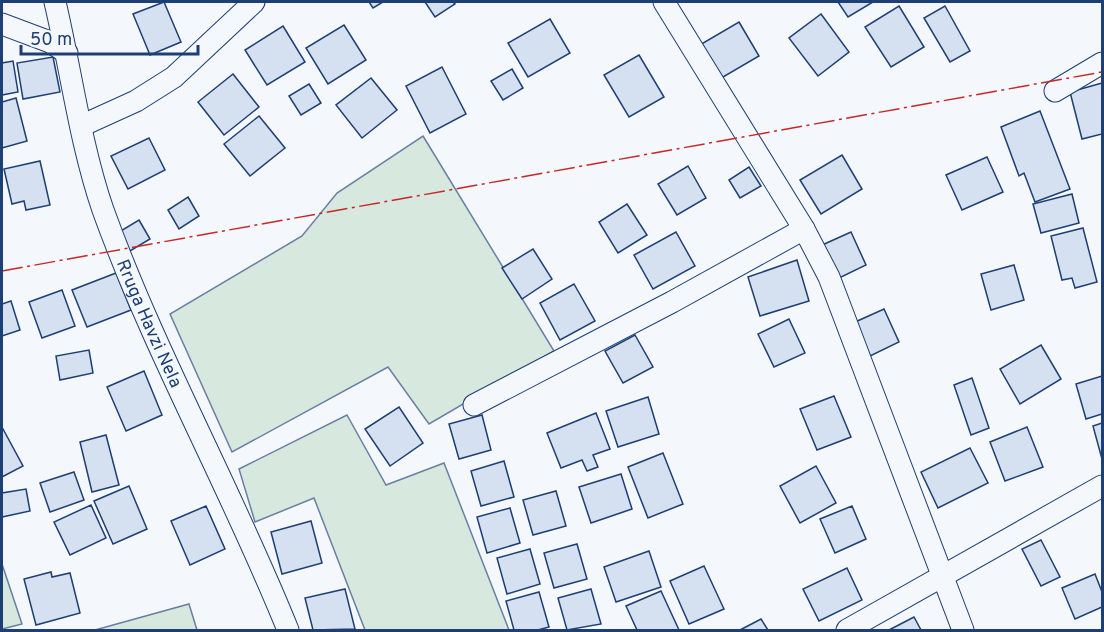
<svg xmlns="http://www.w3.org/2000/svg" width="1104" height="632" viewBox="0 0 1104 632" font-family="Overpass,sans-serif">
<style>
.green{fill:#d7e8df;stroke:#687fa3;stroke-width:1.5}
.building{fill:#d5e0f0;stroke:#1d3f73;stroke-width:1.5}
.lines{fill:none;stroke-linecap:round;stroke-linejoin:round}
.minor-casing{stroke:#1d3f73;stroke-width:23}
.minor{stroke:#f4f7fb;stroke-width:21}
.power{stroke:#c62828;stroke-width:1.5;stroke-dasharray:21 4.5 3 4.5;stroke-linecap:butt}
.labels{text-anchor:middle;stroke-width:4.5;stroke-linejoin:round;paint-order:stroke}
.street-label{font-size:18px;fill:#1d3f73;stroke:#f4f7fb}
</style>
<rect width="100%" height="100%" fill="#f4f7fb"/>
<g class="green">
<path d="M423,136L554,351L429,424L388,367L232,452L170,314L302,236L337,193Z"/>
<path d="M347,415L386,485L444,463L509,630H365L314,498L255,522L239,469Z"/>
<path d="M2,564L22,624L2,629Z"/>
<path d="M189,604L197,630H95Z"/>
</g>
<g class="building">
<path d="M164,2L181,42L150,55L133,14Z"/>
<path d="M369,2H383L373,8Z"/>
<path d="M425,2H453L455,4L435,17Z"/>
<path d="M838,2H873L848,17Z"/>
<path d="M899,6L924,47L891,67L865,27Z"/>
<path d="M945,6L970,51L950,62L924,18Z"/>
<path d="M821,14L849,52L818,76L789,38Z"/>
<path d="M550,19L570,53L528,77L508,43Z"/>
<path d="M739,22L759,56L718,80L698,46Z"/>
<path d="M344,25L366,60L328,84L306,48Z"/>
<path d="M283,26L305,62L267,85L245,50Z"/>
<path d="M639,55L664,97L629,117L604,75Z"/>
<path d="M53,57L60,92L23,99L17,63Z"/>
<path d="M13,61L18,92L2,95V63Z"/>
<path d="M442,67L466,114L430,133L406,86Z"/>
<path d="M512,69L523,88L503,100L491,81Z"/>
<path d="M233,74L259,107L224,135L198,102Z"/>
<path d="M371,78L397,110L362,138L336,105Z"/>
<path d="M1102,83V134L1082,139L1070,92Z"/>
<path d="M309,84L321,103L301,115L289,96Z"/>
<path d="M16,98L27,141L2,148V102Z"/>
<path d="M1040,111L1070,189L1035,202L1024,173L1019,176L1001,127Z"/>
<path d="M259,116L285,148L250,176L224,144Z"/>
<path d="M149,138L165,170L128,189L111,156Z"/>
<path d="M842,155L862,189L821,214L800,180Z"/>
<path d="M987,157L1003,192L962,210L946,175Z"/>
<path d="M40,161L50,205L26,210L24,201L12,204L4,169Z"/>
<path d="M688,166L706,198L677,215L658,184Z"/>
<path d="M749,167L761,186L740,198L729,180Z"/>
<path d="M1072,194L1079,223L1041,233L1033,204Z"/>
<path d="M188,197L199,216L179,229L168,210Z"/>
<path d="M627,204L647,235L618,253L599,222Z"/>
<path d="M139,220L150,239L130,251L119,232Z"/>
<path d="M1083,228L1097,282L1075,288L1072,278L1062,280L1051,236Z"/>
<path d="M676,232L695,266L653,289L634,255Z"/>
<path d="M851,232L866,265L835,280L820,246Z"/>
<path d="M533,249L552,279L522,299L502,268Z"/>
<path d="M797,260L809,301L760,316L748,277Z"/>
<path d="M1014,265L1024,300L991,310L981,274Z"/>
<path d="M116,273L131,310L87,327L72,290Z"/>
<path d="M574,284L595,321L560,340L540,303Z"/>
<path d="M62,290L75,326L42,338L29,302Z"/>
<path d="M11,301L20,330L2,336V304Z"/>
<path d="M884,309L899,342L868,357L853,323Z"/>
<path d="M789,319L805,353L774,367L758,334Z"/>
<path d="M635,335L653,367L623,383L605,351Z"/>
<path d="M1041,345L1061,379L1020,404L1000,369Z"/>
<path d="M89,350L93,373L60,380L56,356Z"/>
<path d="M144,371L162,415L126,431L107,387Z"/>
<path d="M1102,376V414L1086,419L1076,384Z"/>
<path d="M972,378L989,428L971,435L954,385Z"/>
<path d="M834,396L851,437L817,450L800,409Z"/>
<path d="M648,397L659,434L618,447L606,411Z"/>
<path d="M399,407L423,443L390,466L365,429Z"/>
<path d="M596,413L610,449L593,455L598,467L587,471L582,460L561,468L547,433Z"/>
<path d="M482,415L491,450L459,459L449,424Z"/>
<path d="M1102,423V459L1093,426Z"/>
<path d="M1027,427L1043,467L1005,481L990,442Z"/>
<path d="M3,429L23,466L2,477V430Z"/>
<path d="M106,435L119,485L92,492L80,442Z"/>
<path d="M970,448L988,483L938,508L921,472Z"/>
<path d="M663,453L683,504L648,518L628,467Z"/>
<path d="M504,461L514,497L481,506L471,471Z"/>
<path d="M816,466L836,503L800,523L780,486Z"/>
<path d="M74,472L84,500L50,512L40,483Z"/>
<path d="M621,474L632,509L591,523L579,487Z"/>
<path d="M129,486L147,529L113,544L94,501Z"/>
<path d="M26,489L30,511L2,517V493Z"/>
<path d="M556,491L566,526L533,535L523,500Z"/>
<path d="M91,505L106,538L70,555L54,522Z"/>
<path d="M206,506L225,549L190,565L171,521Z"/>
<path d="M852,506L866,539L835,553L820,519Z"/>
<path d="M510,508L520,543L487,553L477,517Z"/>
<path d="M311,521L322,563L282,574L271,532Z"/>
<path d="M1041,540L1060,577L1041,586L1022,549Z"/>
<path d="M577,544L587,579L554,588L544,553Z"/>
<path d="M530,549L540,584L507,594L497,558Z"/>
<path d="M649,551L661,587L616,602L604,567Z"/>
<path d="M704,566L724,609L689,624L670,581Z"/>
<path d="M847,568L862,600L819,621L803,589Z"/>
<path d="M51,572L52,577L70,573L80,613L36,625L24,579Z"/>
<path d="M1095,574L1102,592V607L1075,619L1062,588Z"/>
<path d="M345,589L355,629L313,630L305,598Z"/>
<path d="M591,589L601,624L567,630L558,598Z"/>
<path d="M661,591L679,630H637L626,606Z"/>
<path d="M539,592L549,627L538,630H514L506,601Z"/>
<path d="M914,617L921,630H889Z"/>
<path d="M761,619L768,630H740Z"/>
</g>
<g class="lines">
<defs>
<g id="minor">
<path id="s1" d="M55,2C71,70 80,143 103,210C155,354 231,488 288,630"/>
<path d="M664,2L804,229L829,277L963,630"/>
<path d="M2,24L50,42L67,53"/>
<path d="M1055,91L1102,63"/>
<path d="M81,126L136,101L174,77L254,2"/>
<path d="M474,405L672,302L804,229"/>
<path d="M847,630L1102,486"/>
</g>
</defs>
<use href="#minor" class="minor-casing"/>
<use href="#minor" class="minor"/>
<path class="power" d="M2,271L1102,72"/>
</g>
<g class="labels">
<g class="street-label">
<text dy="6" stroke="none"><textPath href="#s1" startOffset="336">Rruga Havzi Nela</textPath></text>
</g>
</g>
<rect width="1104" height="632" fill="none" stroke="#1d3f73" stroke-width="6"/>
<path d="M21 45v9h177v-9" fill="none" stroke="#1d3f73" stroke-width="3"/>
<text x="30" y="45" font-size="18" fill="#1d3f73" stroke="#f4f7fb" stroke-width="4.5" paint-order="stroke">50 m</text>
</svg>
